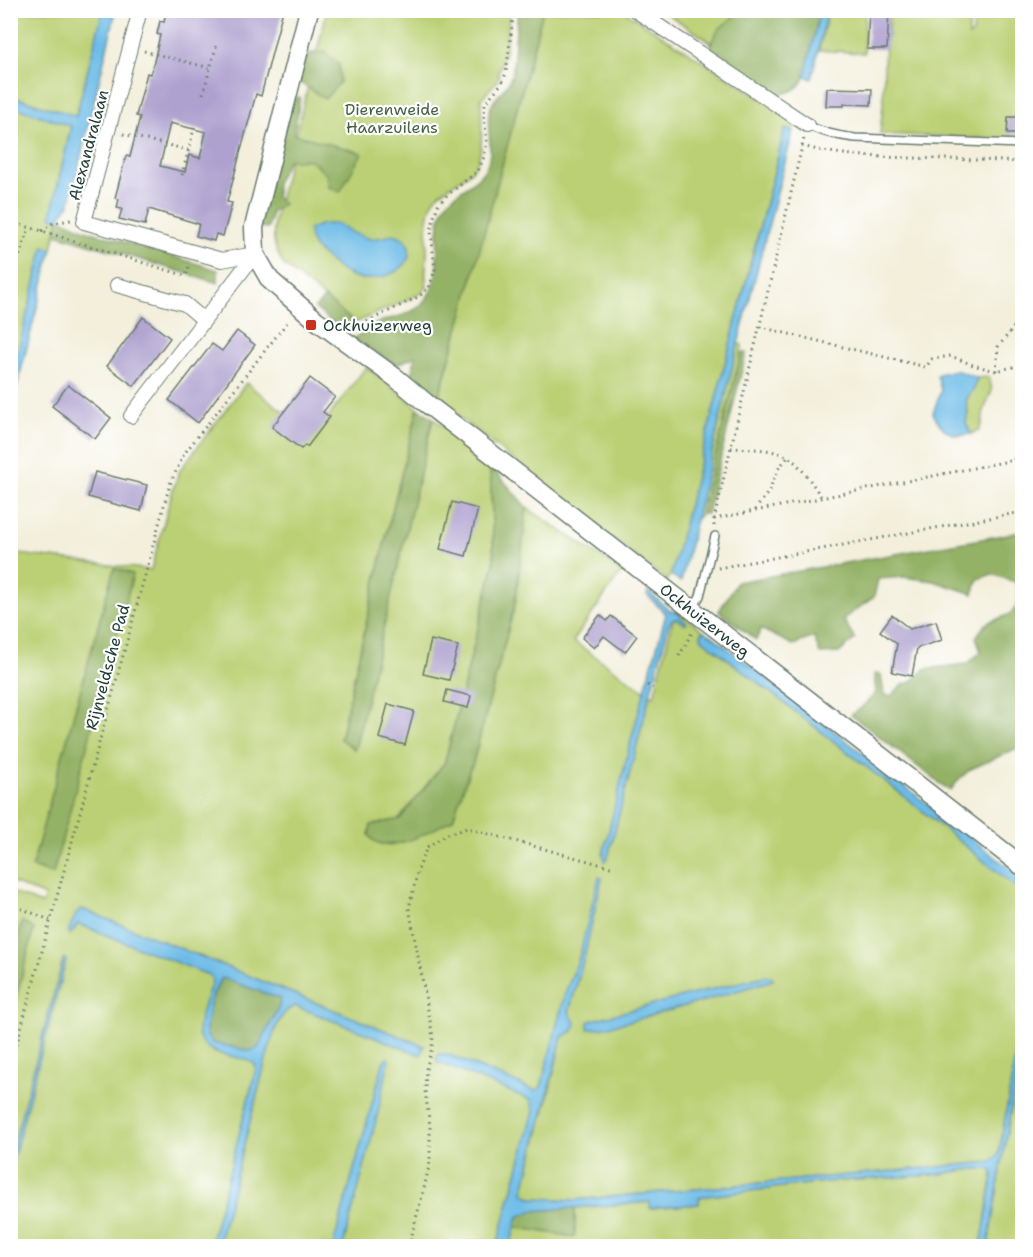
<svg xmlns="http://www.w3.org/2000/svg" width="1033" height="1257" viewBox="0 0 1033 1257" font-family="'Shantell Sans',sans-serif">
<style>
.green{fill:#bbd074;stroke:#6d8654;stroke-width:1.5;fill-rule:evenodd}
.forest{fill:#94b266;stroke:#5a784d;stroke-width:1.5}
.water{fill:#6cbbe7;stroke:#467c8e;stroke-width:1.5;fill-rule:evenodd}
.building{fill:#aea1cf;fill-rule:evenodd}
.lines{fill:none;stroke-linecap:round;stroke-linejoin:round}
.service-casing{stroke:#697b6e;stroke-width:10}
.minor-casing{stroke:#697b6e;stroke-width:16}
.tertiary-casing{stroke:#697b6e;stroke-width:21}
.path{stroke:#697b6e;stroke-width:3;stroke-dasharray:1.5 4.5;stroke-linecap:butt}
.service{stroke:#fff;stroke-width:7}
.minor{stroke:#fff;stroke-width:14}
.tertiary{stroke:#fff;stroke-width:18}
.poi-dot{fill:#c8321e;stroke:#fff;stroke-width:2}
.labels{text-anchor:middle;stroke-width:4.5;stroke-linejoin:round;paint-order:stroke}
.park-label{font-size:16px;fill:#466244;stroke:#fff}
.street-label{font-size:16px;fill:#1f3d34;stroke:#fff}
.poi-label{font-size:16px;fill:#1f3d34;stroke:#fff;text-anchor:start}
</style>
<rect width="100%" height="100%" fill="#fff"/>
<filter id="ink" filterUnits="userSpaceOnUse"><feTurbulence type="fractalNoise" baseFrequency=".0167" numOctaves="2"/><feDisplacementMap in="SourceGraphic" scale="12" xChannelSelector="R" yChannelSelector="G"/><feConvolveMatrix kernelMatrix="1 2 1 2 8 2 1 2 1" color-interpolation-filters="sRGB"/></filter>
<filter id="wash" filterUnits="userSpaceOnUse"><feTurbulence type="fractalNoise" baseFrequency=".008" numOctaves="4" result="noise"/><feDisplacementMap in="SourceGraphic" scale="24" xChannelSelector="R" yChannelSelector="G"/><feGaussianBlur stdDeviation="1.35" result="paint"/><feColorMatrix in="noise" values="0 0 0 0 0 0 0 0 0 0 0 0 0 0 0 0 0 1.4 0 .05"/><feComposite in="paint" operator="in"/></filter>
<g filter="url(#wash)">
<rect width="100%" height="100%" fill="#f3efdb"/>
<g class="green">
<path d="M10,11H103L76,116L11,96Z"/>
<path d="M327,11H510L505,53L498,73L499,76L497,81L481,99C481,117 485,154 474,168C467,178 446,186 437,196C425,209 427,238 427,255C426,266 424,276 427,287L422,293L355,323L284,265C273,247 273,242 274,221Z"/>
<path d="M543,11H624L796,121L795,127L793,131L785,129L671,575L667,581L436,399L441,391L465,305Z"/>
<path d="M663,11H738C730,24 718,26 712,43Z"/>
<path d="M828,11H865L864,53L819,50Z"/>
<path d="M889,11H970L969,36L973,34L975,11H1022V140L880,134L883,104L885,37H888Z"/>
<path d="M11,106L71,126L51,215L54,219L59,218L52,249L44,247L11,378Z"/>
<path d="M738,344L742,345L741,353L701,514L696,520Z"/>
<path d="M366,367L418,408L387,532L340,739L354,749L433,418L490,465L494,564L445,762L399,819L390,845L412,839L453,819L470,768L472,766L515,604L527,508L622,571L573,641L645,691L631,740L603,855L608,857L650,694L654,696L673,619H677L685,624L686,623L676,612V609L705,632H702L701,636L702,639L900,793L1022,892V1002L1019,1030L1022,1032V1246H988L1020,1055L1021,1047L1017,1046L999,1154L991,1162L574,1200L533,1198L523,1193L547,1102L562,1037L573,1031L569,1012L584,958L602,879L579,958L565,994L541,1087L536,1091L447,1054L438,1062L531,1100L534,1111L497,1246H343L368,1152L389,1059L384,1060L333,1246H218L267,1056C272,1040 277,1012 295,1006L421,1054L424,1046L82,909L74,930L78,924L212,976V981L200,1019L198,1035L215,1053L245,1058L255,1064L256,1069L210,1246H11V1166L66,960L63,959L11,1153L10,924L12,916L11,915V892L42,904L45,896L11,882V553L151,570L173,489L180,470L246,383L308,430L329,416ZM114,569L133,575L52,874L32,867Z"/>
<path d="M989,377L992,390L984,410L982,424L979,430L971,434L966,423L968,412L966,403L968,396L974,389L977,378Z"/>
<path d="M973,1169H991L993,1172L981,1246H510L515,1227L575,1237V1208L651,1202V1208L699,1204V1197L824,1182L932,1175Z"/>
</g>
<g class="forest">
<path d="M518,11H543L465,305L440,391L436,399L414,383L411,375L416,356L396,365L353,339C362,333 371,326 380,322C394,317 411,315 422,304C447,277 431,243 442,212C449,192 472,188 484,171C496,153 486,133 489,113C492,97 508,90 512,74C513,69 513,62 514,56C515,41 516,26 518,11Z"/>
<path d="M738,11H820L805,76C799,92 789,91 773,97L708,53C711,45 713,35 719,29C726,22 733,19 738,11Z"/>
<path d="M325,52L339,65L340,82L325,99L298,81L305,54Z"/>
<path d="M293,97L300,98L294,134L362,153L340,192L329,187L327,175L310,160H288L276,183V197L283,204L272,212L268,228L258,227Z"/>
<path d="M59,218L85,230L218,270V283L56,234Z"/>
<path d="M325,298L355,323L344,333L315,308Z"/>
<path d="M741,353H746L707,514H701Z"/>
<path d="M418,408L433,418L355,749L340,739L387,532Z"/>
<path d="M490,465L527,508L515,604L472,766L470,768L453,819C434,829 397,852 376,842C374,841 370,837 369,835L371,825L400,819L445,762L494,564Z"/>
<path d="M1022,532V746L971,769L959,779L950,791L851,715L860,709L876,693L874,674L881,675L884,695L891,696L902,685L911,682L925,669L967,664L981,652L976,637C980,632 984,625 989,622C993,620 999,619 1003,617C1019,611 1023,597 1015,582L992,574L978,579L973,594L934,581L904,577L878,579L874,597L843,619L855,639L839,653L820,654L814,637L793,645L761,629L756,640L719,611L737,582Z"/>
<path d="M114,568L133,574L53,874L32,867Z"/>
<path d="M22,921L34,929L11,1018V963Z"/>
<path d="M222,978L281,999L278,1009L258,1048L250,1051L213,1043L206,1035C206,1016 211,995 222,978Z"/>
<path d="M575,1208V1237L515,1227L518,1217L532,1211Z"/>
</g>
<g class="water">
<path d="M103,10L116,11L69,205L59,218L54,219L51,215L71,126L11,106V96L76,116Z"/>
<path d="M820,10L827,11L812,79L805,76Z"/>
<path d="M785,129L793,131L738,344L681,582L671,575Z"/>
<path d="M323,224H338L353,233L370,239L385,237L393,234C401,236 407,239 409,248C413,270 382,280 364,279C351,278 336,268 327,259C315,249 309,245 309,229Z"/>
<path d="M44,246L52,249L11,410V378Z"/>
<path d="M955,370L977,378L974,389L968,396L966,403L968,412L966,423L971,434C951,438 942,431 933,413L941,390L937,375C943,371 950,374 955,370Z"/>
<path d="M648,591L669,610L676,612L687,623L685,624L677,619H673L669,624L650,694L608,857L605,861L603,855L631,740L666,614L647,595Z"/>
<path d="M702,632H705L711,635L1022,878V892L900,793L702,639L701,636Z"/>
<path d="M599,877L602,878L584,958L569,1012L576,1024L573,1031L562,1037L523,1193L533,1198L574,1200L991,1162L999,1154L1017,1046H1021L1020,1055L988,1246H981L993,1176V1172L991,1169H973L932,1175L824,1182L699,1197V1204L650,1208V1202L532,1211L518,1217L510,1246H497L534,1111L531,1100L437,1062V1058L440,1054H447L535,1091L541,1087L565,994L579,958Z"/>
<path d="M82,909L424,1046L421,1055L295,1006C277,1012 272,1040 267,1056L218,1246H210L256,1070L255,1064C241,1055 229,1058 215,1052C208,1049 201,1043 199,1036C195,1025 208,993 212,982L211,976L78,924L70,935L68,931L78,911ZM222,978L281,999L278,1009L258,1048L250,1051L213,1043L206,1035C206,1016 211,994 222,978Z"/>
<path d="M64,958L66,960L11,1166V1153Z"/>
<path d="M764,976H771L773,978V980L704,1001L635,1020L601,1028L588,1029V1022L592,1020Z"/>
<path d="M387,1058L389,1059C378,1122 359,1185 343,1246H333L384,1060Z"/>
</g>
<g id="blocks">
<g class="building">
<path d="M166,10H283L261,96L256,94L227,202L232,203L223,236L216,234L214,241L196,236L199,224L149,209L145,225L119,219L122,209L117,208L119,199L115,198L126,156L130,157L140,117L136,116L147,73L150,74L153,66L160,35L157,34L160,21L164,22ZM170,123L206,132L200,158L189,155L185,172L160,166Z"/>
<path d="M869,10H889L887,49H867Z"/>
<path d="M827,88L872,89L871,105L844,104V106H826Z"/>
<path d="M1008,117H1023V134H1007Z"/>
<path d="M143,317L170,338L134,386L107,366Z"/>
<path d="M237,331L255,345L198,423L169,400L212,344L222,351Z"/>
<path d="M310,378L335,397L323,412L330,417L307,447L305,445L301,449L272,427Z"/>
<path d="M68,385L111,418L95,439L52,406Z"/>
<path d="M95,472L147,485L141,511L88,497Z"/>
<path d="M452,502L478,509L466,556L440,549Z"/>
<path d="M600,615L607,621L611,616L637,636L625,652L604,636L594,648L582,638Z"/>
<path d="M892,615L910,629L936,621L942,640L917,648L912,676L892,672L897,644L880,631Z"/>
<path d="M431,640L458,646L449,680L423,674Z"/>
<path d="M447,690L471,696L468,708L444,702Z"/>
<path d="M388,704L414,711L405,745L379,738Z"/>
</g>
</g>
</g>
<g filter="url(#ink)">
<use href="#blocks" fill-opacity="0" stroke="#697b6e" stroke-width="1.5"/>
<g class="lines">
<defs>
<g id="service">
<path d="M807,125C823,133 838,136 855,138L1022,144"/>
<path d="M693,608L700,596L715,536"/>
</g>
<g id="minor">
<path d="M140,10L84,222L222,260L255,254"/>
<path d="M635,10L807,125"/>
<path d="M117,285L185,304L204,320"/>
<path d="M131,416L255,254"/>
</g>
<path id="tertiary" d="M309,10L254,227L255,254L270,280L316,320L396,378L426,403L1022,866"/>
</defs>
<use href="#service" class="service-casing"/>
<use href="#minor" class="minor-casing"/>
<use href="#tertiary" class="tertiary-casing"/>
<g class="path">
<path d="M225,11V10"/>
<path d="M144,51L210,68"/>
<path d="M203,94L217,43"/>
<path d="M123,134L188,150"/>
<path d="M802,146C838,156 876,157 912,158C949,159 986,160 1022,162"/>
<path d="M182,175L195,125"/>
<path d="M10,222L42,231L186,276L189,266"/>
<path d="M42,231L53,223L71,220"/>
<path d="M10,284L29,228"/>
<path d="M356,327L418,297L429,288L435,270L431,231L434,217L438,205L446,196L478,171L484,157L487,142L484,116L485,103L502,83L506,73L514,10"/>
<path d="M760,327L926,367L932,359L951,356L973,365L996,371L1022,365"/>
<path d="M996,371L998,347L1022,317"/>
<path d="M731,448C749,449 772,448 788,457C801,465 813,485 822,498"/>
<path d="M1014,460L1022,459"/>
<path d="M755,510L769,491L778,469L788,457"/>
<path d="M714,519L1014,460L1022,425"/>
<path d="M714,526V519L804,138"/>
<path d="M718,568L1022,512"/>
<path d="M679,656L693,631"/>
<path d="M647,685L653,688"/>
<path d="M10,904L50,920"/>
<path d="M10,1068L170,484L184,454L289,320"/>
<path d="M409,1246L425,1184L430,1162V1126L425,1091L426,1069L432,1048L433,1037L409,908L418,870L427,847L445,835L467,828L614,868"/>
</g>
<use href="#service" class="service"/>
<use href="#minor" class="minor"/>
<use href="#tertiary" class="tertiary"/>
</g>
</g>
<rect class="poi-dot" x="305" y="319" width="12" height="12" rx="3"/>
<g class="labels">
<g class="park-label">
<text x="392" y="115">Dierenweide<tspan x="392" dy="18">Haarzuilens</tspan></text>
</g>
<g class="street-label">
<text transform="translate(88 145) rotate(-75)" y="6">Alexandralaan</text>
<text transform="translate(705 620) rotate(38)" y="6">Ockhuizerweg</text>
<text transform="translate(107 667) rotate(-75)" y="6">Rijnveldsche Pad</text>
</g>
<g class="poi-label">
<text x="323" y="331">Ockhuizerweg</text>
</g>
</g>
<rect width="1033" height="1257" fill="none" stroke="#fff" stroke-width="36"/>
</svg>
